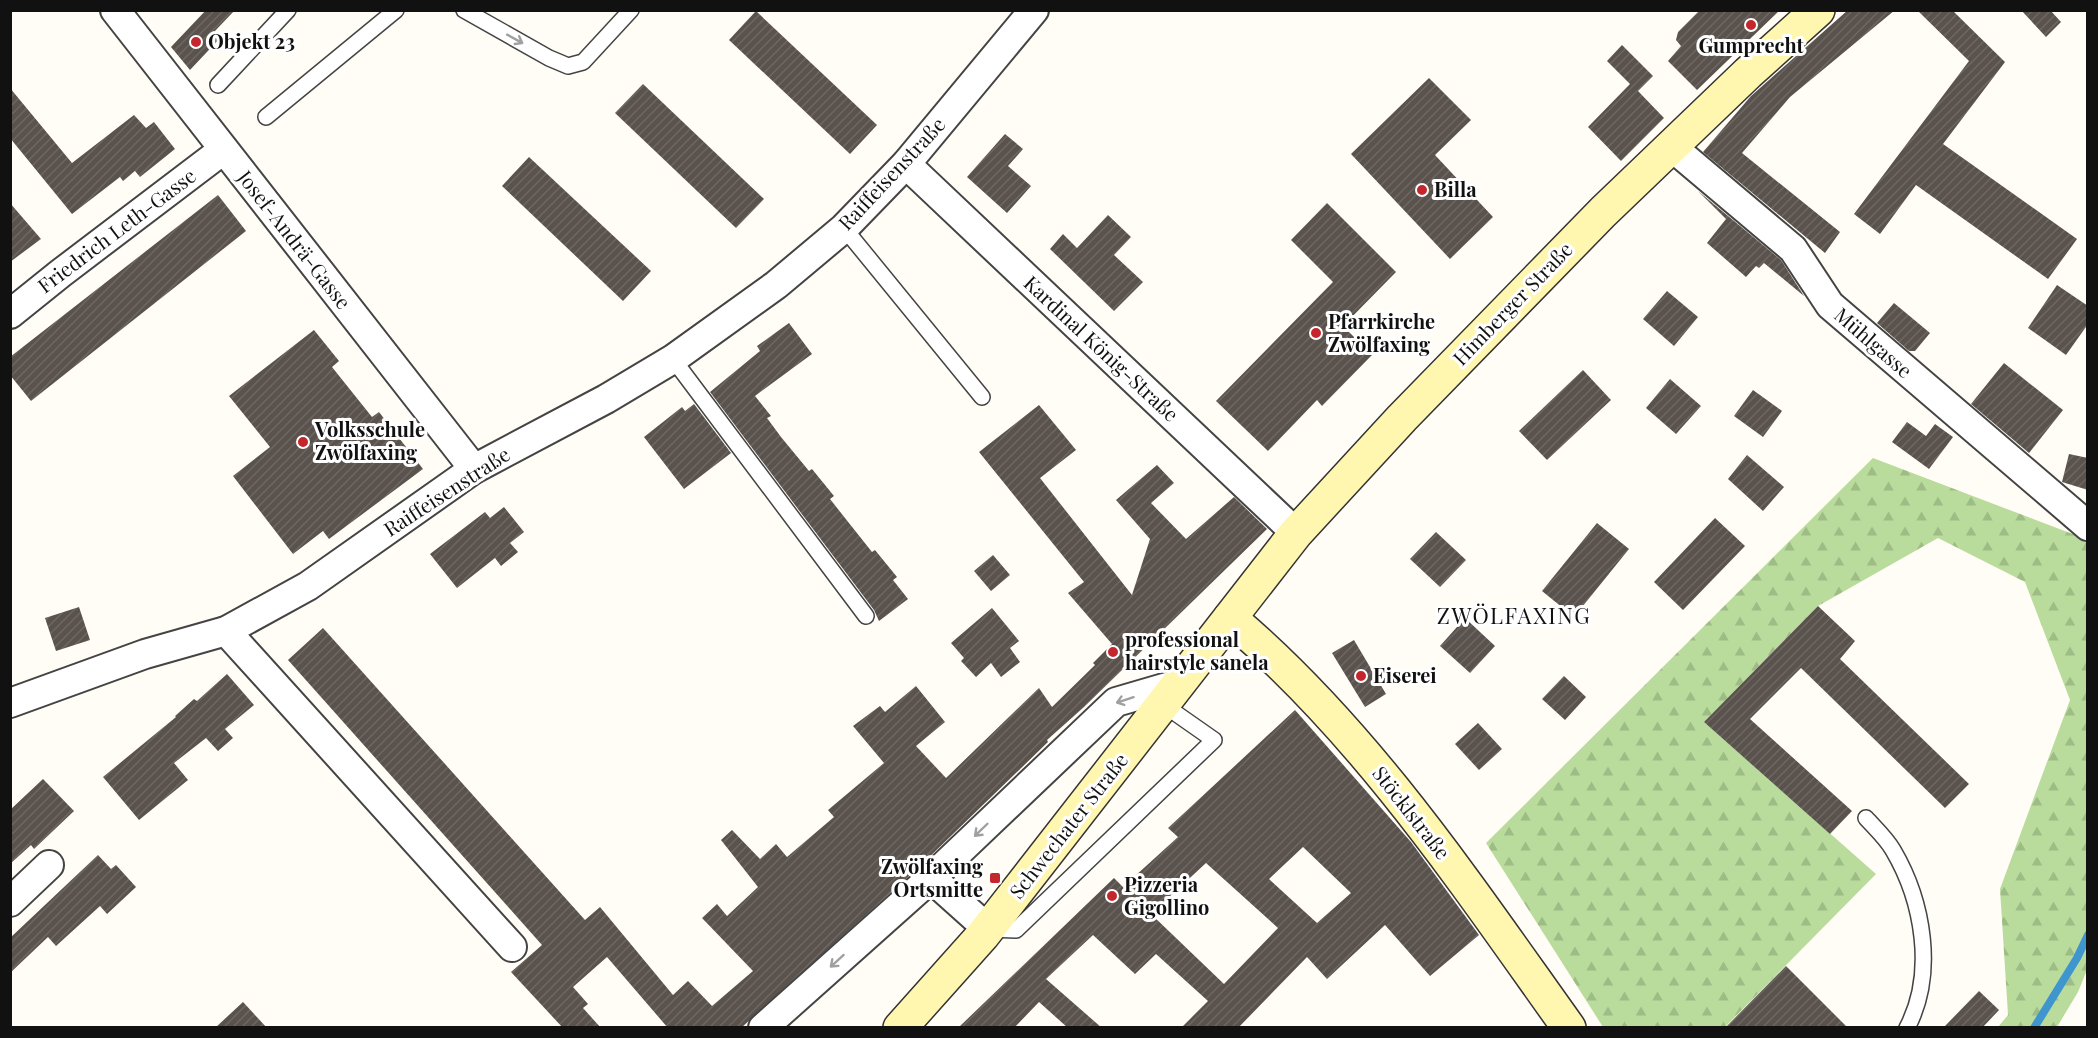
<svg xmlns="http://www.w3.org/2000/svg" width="2098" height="1038" viewBox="0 0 2098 1038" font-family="'Playfair Display',serif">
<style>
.forest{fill:url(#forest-firs)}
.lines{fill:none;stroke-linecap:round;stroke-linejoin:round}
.stream{stroke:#3f96cf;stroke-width:8}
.building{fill:url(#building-hatch);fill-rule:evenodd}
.lane-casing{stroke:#444;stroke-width:18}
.street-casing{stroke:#444;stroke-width:32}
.secondary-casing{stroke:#333;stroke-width:36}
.lane{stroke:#fff;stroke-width:15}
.street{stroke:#fff;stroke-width:28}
.secondary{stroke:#fff6b0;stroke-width:33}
.oneway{stroke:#a0a0a0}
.poi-dot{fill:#c4262e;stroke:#fff;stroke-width:2}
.labels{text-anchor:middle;stroke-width:6;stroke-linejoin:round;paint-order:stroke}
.poi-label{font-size:20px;font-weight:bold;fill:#111;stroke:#fff;text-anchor:start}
.street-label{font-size:20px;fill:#111;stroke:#fff}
.quarter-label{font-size:22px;letter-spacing:1.5px;fill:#111;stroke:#fff}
</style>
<defs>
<pattern id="forest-firs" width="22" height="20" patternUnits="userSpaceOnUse" patternTransform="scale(1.5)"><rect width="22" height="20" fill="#b9dc9c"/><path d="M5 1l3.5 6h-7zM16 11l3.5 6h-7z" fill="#9ebc85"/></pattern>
<pattern id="building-hatch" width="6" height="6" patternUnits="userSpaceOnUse" patternTransform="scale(1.5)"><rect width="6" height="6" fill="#5a524d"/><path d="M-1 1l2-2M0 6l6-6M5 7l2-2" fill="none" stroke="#6d6662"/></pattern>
</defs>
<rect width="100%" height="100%" fill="#fffdf5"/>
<path class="forest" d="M1873,458L2083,538L2087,537V970L2078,992L2057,1027H1998L2008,1015L2000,889L2070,700L2025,582L1938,538L1818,606L1704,722L1876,874L1725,1027H1603L1486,843Z"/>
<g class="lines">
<path class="stream" d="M2034,1028L2077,958L2088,935"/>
</g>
<g class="building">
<path d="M206,10H235L215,31L221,37L190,70L171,47Z"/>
<path d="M1700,10H1780L1697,90L1668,61L1681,46L1676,40L1678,32Z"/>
<path d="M1848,10H1895L1790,97L1742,153L1840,232L1825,253L1703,152L1751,96Z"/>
<path d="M1917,10H1952L2005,62L1943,144L2077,239L2048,279L1916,185L1880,234L1854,214L1969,61Z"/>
<path d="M2021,10H2050L2061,22L2046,37Z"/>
<path d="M756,11L877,125L850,154L729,40Z"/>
<path d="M1622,45L1653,76L1638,91L1664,118L1621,161L1588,127L1630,84L1607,61Z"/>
<path d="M1429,78L1471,120L1435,155L1493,217L1450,259L1351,154Z"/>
<path d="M643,84L764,199L736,228L615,113Z"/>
<path d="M10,88L72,163L134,115L146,128L154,122L175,149L140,177L135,171L123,181L120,177L72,214L10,138Z"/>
<path d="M1005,134L1023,149L1008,166L1031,186L1007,213L967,177Z"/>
<path d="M529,157L651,271L623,301L502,186Z"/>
<path d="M1698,191L1781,260L1804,296L1764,263L1759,268L1756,266L1746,277L1707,243L1726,219Z"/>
<path d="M218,195L246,231L31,401L10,375V357Z"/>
<path d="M10,203L41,239L10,262Z"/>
<path d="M1327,203L1396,272L1343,326L1372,355L1322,406L1317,400L1268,451L1216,401L1333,282L1291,240Z"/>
<path d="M1108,215L1131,237L1114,255L1143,282L1114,311L1050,249L1063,234L1077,248Z"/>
<path d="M2057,285L2088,306V324L2066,355L2028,328Z"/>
<path d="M1667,291L1698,317L1674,346L1643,319Z"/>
<path d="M1894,303L1930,333L1915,351H1909L1877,323Z"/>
<path d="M789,323L812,354L755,396L771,416L767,418L781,437L809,471L812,469L834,496L830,499L845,518L872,552L875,550L897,577L893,580L908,599L879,621L874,610L710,392L760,351L757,346Z"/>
<path d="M314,330L339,361L332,367L372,417L379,412L423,469L329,539L323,531L293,554L233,476L270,447L229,396Z"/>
<path d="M2004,363L2063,410L2029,453L1971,404Z"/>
<path d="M1583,370L1611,400L1547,460L1519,431Z"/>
<path d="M1670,379L1701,406L1676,434L1646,408Z"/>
<path d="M1753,390L1782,411L1763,437L1734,416Z"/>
<path d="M694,404L731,453L684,489L644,437L682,407L685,411Z"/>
<path d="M1039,405L1076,450L1040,478L1132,595L1150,539L1116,500L1157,465L1174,483L1151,503L1186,539L1234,497L1267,529L1084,707L1047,740L1048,742L920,866L741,1028H668L607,957L573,987L588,1004L583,1008L601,1028H563L511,972L542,945L288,660L323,628L585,920L600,907L673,995L688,981L712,1006L753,971L702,918L717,904L727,916L758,887L721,840L732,830L760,859L776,844L787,857L834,817L828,810L884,763L853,726L880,706L885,712L916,686L945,722L916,746L946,778L1039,688L1052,707L1095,665L1093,663L1112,644L1068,593L1084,582L979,452Z"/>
<path d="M1907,422L1926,436L1935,424L1953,437L1929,469L1892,442Z"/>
<path d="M2069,454L2088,458V490L2062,482Z"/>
<path d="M1747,455L1784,487L1763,511L1728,479Z"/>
<path d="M504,507L524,532L510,543L518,552L501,566L495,558L457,588L430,554L485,512L490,518Z"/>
<path d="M1715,518L1745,546L1683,610L1654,582Z"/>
<path d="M1597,523L1629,549L1574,617L1542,591Z"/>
<path d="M1436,532L1466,560L1440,587L1410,559Z"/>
<path d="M993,555L1010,575L991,591L974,571Z"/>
<path d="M1818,606L1855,641L1840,659L1969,784L1945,808L1801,668L1750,719L1852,811L1830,834L1704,722Z"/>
<path d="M79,607L90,640L56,651L45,618Z"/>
<path d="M992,608L1019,641L1010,648L1020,662L1001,677L991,663L976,677L961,661L964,658L951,643Z"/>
<path d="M1465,618L1495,646L1470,673L1440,646Z"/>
<path d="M1354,640L1386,694L1365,707L1332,653Z"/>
<path d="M227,674L254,705L225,729L233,738L218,751L206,738L174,763L188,780L139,820L103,777L176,717L175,716L194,699L197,701Z"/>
<path d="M1564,676L1586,697L1565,720L1542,699Z"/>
<path d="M1295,710L1411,842L1479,935L1430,976L1385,925L1327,979L1307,957L1238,1028H1181L1208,1001L1156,954L1135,974L1093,935L1046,979L1102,1028H1068L1039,1002L1014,1028H958L1114,878L1123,887L1178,837L1168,828ZM1303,847L1351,893L1317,923L1269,879ZM1206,863L1278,928L1224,984L1151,914Z"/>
<path d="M1478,723L1502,749L1479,770L1455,744Z"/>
<path d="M43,779L74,811L34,849L31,845L10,864V810Z"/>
<path d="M98,855L111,869L116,865L136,887L107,914L100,906L56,946L48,937L10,973V938Z"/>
<path d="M1786,966L1848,1028H1725Z"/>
<path d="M1979,991L1999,1010L1982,1028H1943Z"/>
<path d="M243,1002L267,1028H215Z"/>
</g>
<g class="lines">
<defs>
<g id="lane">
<path d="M464,10L549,58L568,66L583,62L631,10"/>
<path d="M218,85L288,10"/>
<path d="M266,117L396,10"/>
<path d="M844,228L982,397"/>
<path d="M673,359L866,616"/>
<path d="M1866,818C1875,828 1886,838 1893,850C1923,901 1936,973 1907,1028"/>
<path d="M988,929L1016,930L1214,740L1164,705"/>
</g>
<g id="street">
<path d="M115,10L474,469"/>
<path d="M1672,147L1793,249L1830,305L2088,526"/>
<path d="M906,164L1296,533"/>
<path d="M10,314L61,273L223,150"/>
<path d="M226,631L512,947"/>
<path d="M10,703L145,654L226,631L308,586L474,469L606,399L673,359L776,285L844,228L906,164L1034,10"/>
<path d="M931,878L988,929"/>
<path d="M10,902L49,865"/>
<path d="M763,1028L931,878L1116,702L1181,683"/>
</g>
<g id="secondary">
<path d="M1230,618C1366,733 1466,884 1569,1028"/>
<path d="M900,1028L983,935L1296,533L1402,418L1603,212L1748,73L1818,10"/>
</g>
</defs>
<use href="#lane" class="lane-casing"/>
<use href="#street" class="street-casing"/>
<use href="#secondary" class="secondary-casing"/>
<use href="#lane" class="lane"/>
<use href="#street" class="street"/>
<use href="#secondary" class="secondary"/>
</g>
<defs><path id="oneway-shaft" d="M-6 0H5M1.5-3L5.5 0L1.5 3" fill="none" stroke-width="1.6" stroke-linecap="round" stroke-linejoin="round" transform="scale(1.5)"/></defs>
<g class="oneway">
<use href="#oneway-shaft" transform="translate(515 39) rotate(29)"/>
<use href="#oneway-shaft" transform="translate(1125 700) rotate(162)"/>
<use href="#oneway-shaft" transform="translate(981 830) rotate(136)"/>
<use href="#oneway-shaft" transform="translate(837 961) rotate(138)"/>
</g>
<g class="poi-dot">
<circle cx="1751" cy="25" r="6"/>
<circle cx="196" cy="42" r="6"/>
<circle cx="1422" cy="190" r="6"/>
<circle cx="1316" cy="333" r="6"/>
<circle cx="303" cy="442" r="6"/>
<circle cx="1113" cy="652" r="6"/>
<circle cx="1361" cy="676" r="6"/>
<rect x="989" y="872" width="12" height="12" rx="3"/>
<circle cx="1112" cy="896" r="6"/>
</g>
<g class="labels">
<g class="poi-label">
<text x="208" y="49">Objekt 23</text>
<text x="1751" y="53" text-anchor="middle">Gumprecht</text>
<text x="1434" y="197">Billa</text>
<text x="1328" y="329">Pfarrkirche<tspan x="1328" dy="23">Zwölfaxing</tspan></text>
<text x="315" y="437">Volksschule<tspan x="315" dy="23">Zwölfaxing</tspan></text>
<text x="1125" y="647">professional<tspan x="1125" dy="23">hairstyle sanela</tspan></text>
<text x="1373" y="683">Eiserei</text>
<text x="983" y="874" text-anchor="end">Zwölfaxing<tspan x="983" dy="23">Ortsmitte</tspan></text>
<text x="1124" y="892">Pizzeria<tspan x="1124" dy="23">Gigollino</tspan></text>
</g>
<g class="street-label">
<text transform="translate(892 174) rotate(-47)" y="7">Raiffeisenstraße</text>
<text transform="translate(117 231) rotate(-37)" y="7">Friedrich Leth-Gasse</text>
<text transform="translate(294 240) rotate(52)" y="7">Josef-Andrä-Gasse</text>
<text transform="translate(1513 304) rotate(-46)" y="7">Himberger Straße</text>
<text transform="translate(1873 343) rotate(41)" y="7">Mühlgasse</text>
<text transform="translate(1101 349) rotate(43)" y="7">Kardinal König-Straße</text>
<text transform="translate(447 492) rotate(-33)" y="7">Raiffeisenstraße</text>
<text transform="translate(1411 813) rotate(52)" y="7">Stöcklstraße</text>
<text transform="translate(1069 826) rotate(-52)" y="7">Schwechater Straße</text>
</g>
<g class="quarter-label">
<text x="1514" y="624">ZWÖLFAXING</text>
</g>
</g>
<rect width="2098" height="1038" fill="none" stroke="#111111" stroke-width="24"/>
</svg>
